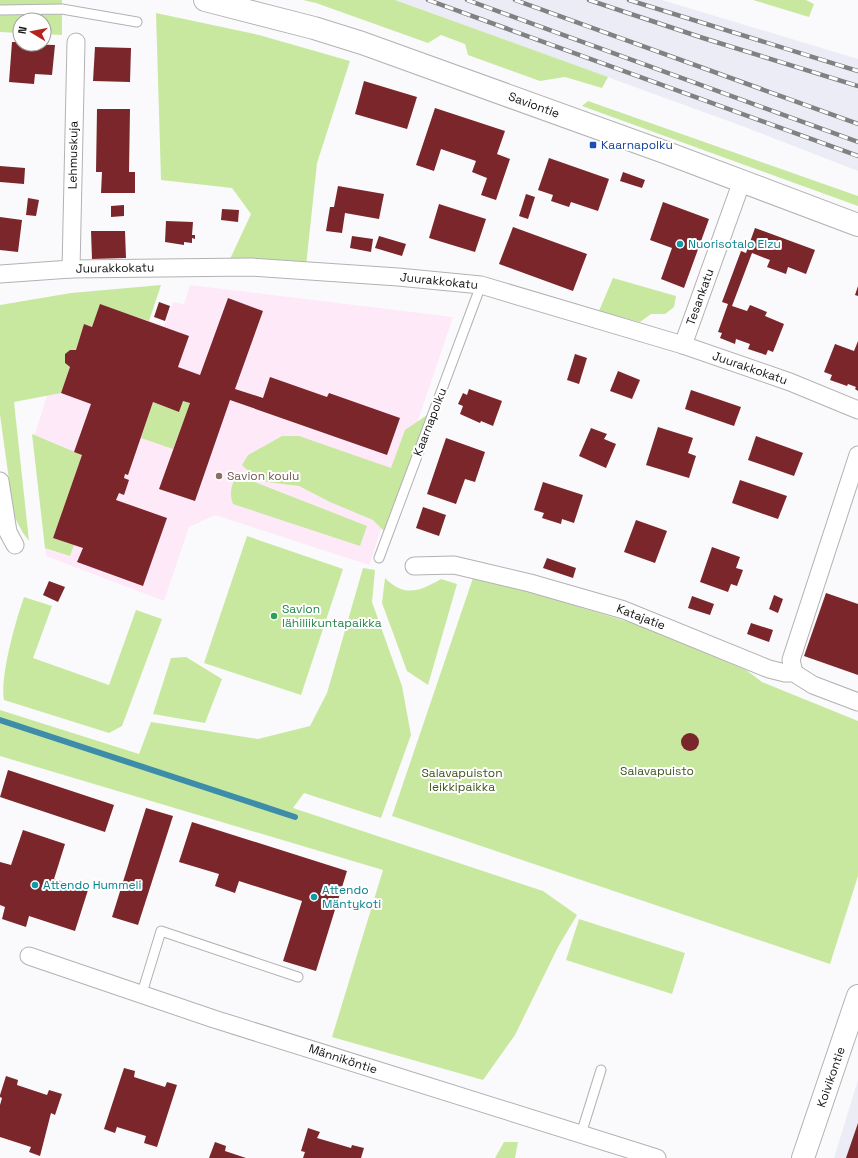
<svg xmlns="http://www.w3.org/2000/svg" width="858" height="1158" viewBox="0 0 858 1158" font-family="'Space Grotesk',sans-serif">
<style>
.built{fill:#ebecf6}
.education{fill:#fee9f9}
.green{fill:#c8e8a0}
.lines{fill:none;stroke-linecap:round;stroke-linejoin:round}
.stream{stroke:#3d8daa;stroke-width:6}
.building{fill:#7a262b}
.lane-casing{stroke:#b2b2b4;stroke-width:11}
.street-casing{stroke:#b2b2b4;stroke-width:19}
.secondary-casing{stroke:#b2b2b4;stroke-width:24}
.lane{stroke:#fff;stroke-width:9}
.street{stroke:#fff;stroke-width:17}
.secondary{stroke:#fff;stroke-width:22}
.rail-casing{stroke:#818183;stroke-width:4.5}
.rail{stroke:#fff;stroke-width:3;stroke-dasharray:9;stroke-linecap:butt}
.transit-dot{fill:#1a4fb4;stroke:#fff;stroke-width:1.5}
.culture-dot{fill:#0f9aa8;stroke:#fff;stroke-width:1.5}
.education-dot{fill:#8d6e63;stroke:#fff;stroke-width:1.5}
.leisure-dot{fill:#2e9e5b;stroke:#fff;stroke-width:1.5}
.labels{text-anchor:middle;stroke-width:4;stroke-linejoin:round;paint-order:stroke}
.street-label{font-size:12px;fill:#121213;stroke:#fff}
.transit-label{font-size:12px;fill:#164399;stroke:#fff;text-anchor:start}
.culture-label{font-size:12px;fill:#0d838f;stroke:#fff;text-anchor:start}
.education-label{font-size:12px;fill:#785e54;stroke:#fff;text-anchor:start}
.leisure-label{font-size:12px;fill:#27864d;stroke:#fff;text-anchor:start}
.park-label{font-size:12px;fill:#3e541b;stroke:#fff}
</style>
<rect width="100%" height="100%" fill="#fafafc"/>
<g class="built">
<path d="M395,0H662L858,59V171L742,126Z"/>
<path d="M858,1080V1158H834Z"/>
</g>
<path class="education" d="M190,285L453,317L369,565L215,515L189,527L164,601L46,556L34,436L64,344L101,303L164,326L173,302L184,304Z"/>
<g class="green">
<path d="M0,0H62V35L44,34V20H20V33L0,32Z"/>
<path d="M303,0H395L608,77L602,88L565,77L540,81L468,55L465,44L441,35L428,43L316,3Z"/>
<path d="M753,0H806L814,4L809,17Z"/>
<path d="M156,13L259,35L350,61L317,163L306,266L230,259L251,214L232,188L161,180Z"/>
<path d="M588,101L858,196V206L582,106Z"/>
<path d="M613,278L676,296L674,307L665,314H651L640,322L599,311Z"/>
<path d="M161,285L149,321L100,305L92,327L84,324L76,350H70L65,354V363L70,367L61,393L14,402L29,541L23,533L14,516L0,415V305L71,293Z"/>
<path d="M183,401L190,403L173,449L141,438L153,402L179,412Z"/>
<path d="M427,415L386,533L373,520L330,502L299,486L259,481L242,465L248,455L282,436H299L391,468L405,430Z"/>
<path d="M32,434L82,455L53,538L74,545L70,556L45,548Z"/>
<path d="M237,475L367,526L360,546L233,504C229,493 231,485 237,475Z"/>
<path d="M247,536L343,569L301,695L204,663Z"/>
<path d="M363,568L375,570L372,602L402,686L411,735L381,818L304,793L293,808L543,891L577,915L558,947L515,1035L483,1080L332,1037L383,870L0,756V710L139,754L151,722L258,739L310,726L327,693Z"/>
<path d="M474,575L645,627L746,670L762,682L858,721V876L830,964L392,816Z"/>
<path d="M385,578C405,598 420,591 441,579L457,584L428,685L407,671L382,603Z"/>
<path d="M24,597L52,606L33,658L109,685L136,610L162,619L122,726L109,733L4,700C0,676 15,623 24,597Z"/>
<path d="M186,657L222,679L205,723L153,714L171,658Z"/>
<path d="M579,919L685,953L672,994L566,960Z"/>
<path d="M504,1142H518L515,1158H495Z"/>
</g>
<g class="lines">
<path class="stream" d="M0,720L295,817"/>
</g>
<g class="building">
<path d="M12,42H20V44L55,45L52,75L35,74L34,84L9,82Z"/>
<path d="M95,47L131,48L130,82L93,81Z"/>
<path d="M364,81L417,97L407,129L355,114Z"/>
<path d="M435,108L505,131L497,154L510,159L496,200L481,195L487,178L472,172L476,161L441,149L434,171L416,165Z"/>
<path d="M97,109H130L129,172H135V193H101L102,172H96Z"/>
<path d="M549,158L609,179L598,211L571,202L569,207L551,201L553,195L538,190Z"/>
<path d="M0,166L25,168L24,184L0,182Z"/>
<path d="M623,172L645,180L642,188L620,181Z"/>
<path d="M338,186L384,194L379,219L345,213L342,233L326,231L330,207H334Z"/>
<path d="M526,194L535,197L528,219L519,216Z"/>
<path d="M28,198L39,200L36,216L26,215Z"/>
<path d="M663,202L709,219L684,288L661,279L672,248L650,240Z"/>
<path d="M439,204L486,219L475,252L429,238Z"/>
<path d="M124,205V216L111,217V206Z"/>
<path d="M222,209L239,210L238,222L221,220Z"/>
<path d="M0,217L22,220L18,252L0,250Z"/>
<path d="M166,221L193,222L192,235H195V239L192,238V243L184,242V245L165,242Z"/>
<path d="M513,227L587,254L573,291L499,264Z"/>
<path d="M755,228L815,250L806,274L788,267L786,274L767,267L770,260L752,253L732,306L747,311L750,305L767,312L765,316L784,324L773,352L768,350L766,355L748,349L750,344L736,339L735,344L720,338L722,333L718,332L728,304L722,302L741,251L746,253Z"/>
<path d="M91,231H125L126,258L92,259Z"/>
<path d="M352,236L373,239L371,252L350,248Z"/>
<path d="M379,236L406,244L402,256L375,248Z"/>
<path d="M858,286V296L855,295Z"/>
<path d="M228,298L263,311L235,389L263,398L270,377L327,397L329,393L400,418L387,455L230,400L195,501L159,489L190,403L183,401L179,412L153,402L128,475L125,474L124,478L129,480L124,495L119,493L116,500L167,518L143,586L77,562L83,548L53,538L82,455L74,452L91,404L61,393L70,367L65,363V354L70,350H76L84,324L92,327L100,304L189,336L178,367L200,375Z"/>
<path d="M159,302L170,306L165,321L154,317Z"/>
<path d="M858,341V391L855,389L856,387L848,384L847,386L830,380L832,375L824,372L835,344L854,351Z"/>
<path d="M575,354L587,358L579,384L567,380Z"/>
<path d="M618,371L640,380L632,399L610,391Z"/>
<path d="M469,389L502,401L493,426L481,421L480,423L460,414L463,406L458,404L463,393L467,395Z"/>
<path d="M691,390L741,407L734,426L685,409Z"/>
<path d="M658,427L693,438L688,453L696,456L689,478L646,465Z"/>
<path d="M591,428L607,434L604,439L616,444L606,468L579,456Z"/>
<path d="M756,436L803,453L794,476L748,460Z"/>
<path d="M446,438L485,452L475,482L465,479L456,504L427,494Z"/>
<path d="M740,480L787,496L778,519L732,503Z"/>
<path d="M543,482L583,495L574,523L562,519L561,524L542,518L544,513L534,510Z"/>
<path d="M423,507L446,515L439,536L416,528Z"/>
<path d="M636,520L667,531L655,563L624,552Z"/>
<path d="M712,547L740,557L736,568L743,570L737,586L731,584L728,592L700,582Z"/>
<path d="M547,558L576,568L573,578L543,568Z"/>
<path d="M49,581L65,587L58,602L43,595Z"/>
<path d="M826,593L858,604V675L804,656Z"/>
<path d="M774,595L783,599L778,613L769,609Z"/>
<path d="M692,596L714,604L710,615L688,608Z"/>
<path d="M751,623L773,630L769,642L747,634Z"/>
<circle cx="690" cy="742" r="9"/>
<path d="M8,770L114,805L105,832L0,797Z"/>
<path d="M146,808L173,816L138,925L112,917Z"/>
<path d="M192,822L347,871L316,971L283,961L302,901L239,881L235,893L215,886L219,874L179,862Z"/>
<path d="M23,830L65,844L54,879L88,890L75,931L29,916L26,927L2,919L5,907L0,905V862L11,865Z"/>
<path d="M124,1068L135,1071L134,1077L165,1087L167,1082L177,1085L157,1147L144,1143L146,1136L117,1127L115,1133L104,1129Z"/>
<path d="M6,1076L18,1080L17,1085L47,1095L49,1090L62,1094L55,1115L51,1113L40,1156L29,1152L31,1147L0,1137V1105L2,1098L0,1097V1095Z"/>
<path d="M858,1123V1158H846Z"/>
<path d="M308,1128L320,1132L317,1138L351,1148L352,1145L364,1148L361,1158H303L305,1152L301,1151Z"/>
<path d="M215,1142L226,1146L225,1151L246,1158H209Z"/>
</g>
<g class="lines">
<defs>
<g id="lane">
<path d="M0,10L62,9L137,22"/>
<path d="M379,558L481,285"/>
<path d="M142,993L161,931L298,977"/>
<path d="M581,1134L601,1070"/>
</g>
<g id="street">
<path d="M71,269L76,42"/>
<path d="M0,274L71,269L251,267L398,277L481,285L683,345L790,382L858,410"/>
<path d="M683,345L742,181"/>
<path d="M0,481L8,532L15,545"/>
<path d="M414,566L454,565L530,583L624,610L769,669L785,673H794L813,685L858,702"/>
<path d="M794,673L791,660L858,455"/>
<path d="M29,956L214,1019L657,1158"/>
</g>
<g id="secondary">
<path d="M205,0L314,28L362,43L667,153L858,225"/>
<path d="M803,1158L858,996"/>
</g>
</defs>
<use href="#lane" class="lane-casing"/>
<use href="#street" class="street-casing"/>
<use href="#secondary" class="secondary-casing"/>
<use href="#lane" class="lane"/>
<use href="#street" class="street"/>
<use href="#secondary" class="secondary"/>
<defs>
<g id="rail">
<path d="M428,0L858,156"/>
<path d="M467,0L858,142"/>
<path d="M515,0L858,124"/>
<path d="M589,0L703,38L858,86"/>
<path d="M629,0L858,71"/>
</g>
</defs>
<use href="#rail" class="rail-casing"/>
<use href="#rail" class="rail"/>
</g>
<rect class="transit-dot" x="589" y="141" width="8" height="8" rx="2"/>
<g class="culture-dot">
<circle cx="680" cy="244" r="4"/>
<circle cx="35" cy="885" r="4"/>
<circle cx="314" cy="897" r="4"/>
</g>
<circle class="education-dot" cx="219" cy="476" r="4"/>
<circle class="leisure-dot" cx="274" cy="616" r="4"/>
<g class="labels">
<g class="street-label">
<text transform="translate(534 105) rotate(20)" y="4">Saviontie</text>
<text transform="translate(73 155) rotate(-89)" y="4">Lehmuskuja</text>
<text transform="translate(115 268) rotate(-1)" y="4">Juurakkokatu</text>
<text transform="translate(439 281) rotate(6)" y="4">Juurakkokatu</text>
<text transform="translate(700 297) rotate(-70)" y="4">Tesankatu</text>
<text transform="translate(750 368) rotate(19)" y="4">Juurakkokatu</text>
<text transform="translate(430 422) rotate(-69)" y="4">Kaarnapolku</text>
<text transform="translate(641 617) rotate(21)" y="4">Katajatie</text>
<text transform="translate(343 1059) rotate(18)" y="4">Männiköntie</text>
<text transform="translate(831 1077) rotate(-71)" y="4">Koivikontie</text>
</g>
<g class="transit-label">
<text x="601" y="149">Kaarnapolku</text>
</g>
<g class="culture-label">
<text x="688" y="248">Nuorisotalo Elzu</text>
<text x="43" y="889">Attendo Hummeli</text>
<text x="322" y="894">Attendo<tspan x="322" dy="14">Mäntykoti</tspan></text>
</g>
<g class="education-label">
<text x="227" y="480">Savion koulu</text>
</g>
<g class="leisure-label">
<text x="282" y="613">Savion<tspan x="282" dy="14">lähiliikuntapaikka</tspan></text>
</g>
<g class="park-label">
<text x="657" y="775">Salavapuisto</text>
<text x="462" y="777">Salavapuiston<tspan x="462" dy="14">leikkipaikka</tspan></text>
</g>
</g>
<g transform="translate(32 32) rotate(280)"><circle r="19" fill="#ffffff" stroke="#a0a0a1"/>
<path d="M0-3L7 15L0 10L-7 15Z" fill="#b3241d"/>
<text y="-6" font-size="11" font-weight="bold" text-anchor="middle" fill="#121213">N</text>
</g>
</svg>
